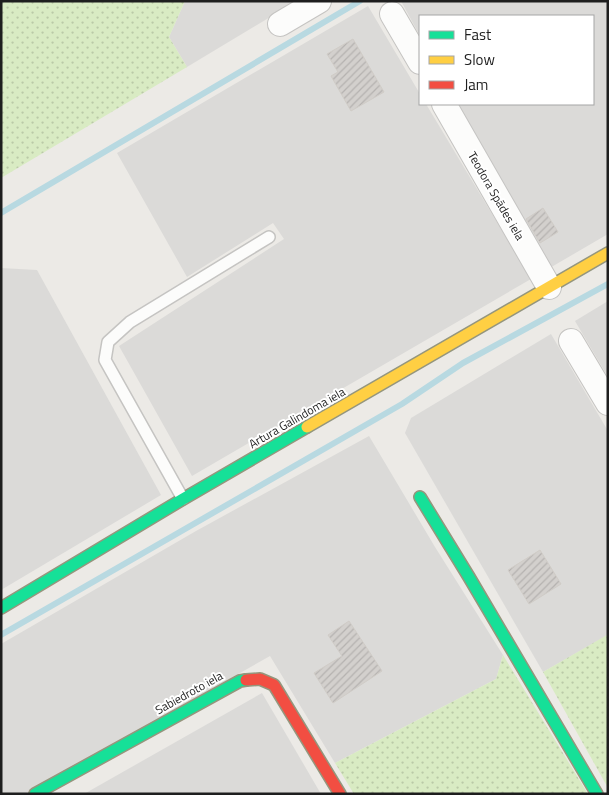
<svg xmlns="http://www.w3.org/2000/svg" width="609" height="795" viewBox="0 0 609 795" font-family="'Titillium Web',sans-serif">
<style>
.residential{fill:#dbdad8}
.grass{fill:url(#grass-dots)}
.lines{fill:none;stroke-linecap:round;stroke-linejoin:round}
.stream{stroke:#b8d9e1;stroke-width:6}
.building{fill:url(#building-hatch);stroke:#d0ccc7}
.lane-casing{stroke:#c5c4c2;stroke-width:14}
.street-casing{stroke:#c5c4c2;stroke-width:26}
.fast-casing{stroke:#95967d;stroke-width:14}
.slow-casing{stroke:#95967d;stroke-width:14}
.jam-casing{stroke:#95967d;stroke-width:14}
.lane{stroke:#fcfcfb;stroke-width:11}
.street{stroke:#fcfcfb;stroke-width:24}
.fast{stroke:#16e098;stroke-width:11}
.slow{stroke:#ffcf43;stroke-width:11}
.jam{stroke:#f24e42;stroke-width:11}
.labels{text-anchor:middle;stroke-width:4;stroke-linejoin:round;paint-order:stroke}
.street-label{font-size:12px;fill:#1e1e1e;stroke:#fff}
</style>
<defs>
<pattern id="grass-dots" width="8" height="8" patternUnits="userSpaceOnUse" patternTransform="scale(1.25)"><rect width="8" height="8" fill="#d9ebc3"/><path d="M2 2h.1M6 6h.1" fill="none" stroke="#bac9a7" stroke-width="1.8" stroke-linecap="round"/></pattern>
<pattern id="building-hatch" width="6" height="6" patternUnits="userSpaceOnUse" patternTransform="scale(1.25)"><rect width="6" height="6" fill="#d3d0cd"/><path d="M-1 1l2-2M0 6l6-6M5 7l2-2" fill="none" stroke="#b5b2b0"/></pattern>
</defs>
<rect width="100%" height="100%" fill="#eceae6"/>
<g class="residential">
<path d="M185,1H297L187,67L169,37Z"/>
<path d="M401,1H608V234L548,269L457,104H593V16H420V36Z"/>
<path d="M368,6L420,94V104H426L531,279L192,476L119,346L284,239L273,223L187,277L117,153Z"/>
<path d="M1,268L37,270L161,495L1,590Z"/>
<path d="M608,301V377L575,321Z"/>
<path d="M551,334L608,431V635L543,672L405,433L411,418Z"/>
<path d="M369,436L435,547L503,655L496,679L335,763L270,656L25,794H1V644L196,531Z"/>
<path d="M262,693L321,794H84Z"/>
</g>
<g class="grass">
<path d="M1,1H185L169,37L187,67L1,178Z"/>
<path d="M607,635H608V788L543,672Z"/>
<path d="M503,655L588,794H354L335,763L496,679Z"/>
</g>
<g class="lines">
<g class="stream">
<path d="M1,213L360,1"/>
<path d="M1,635L402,404L463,363L608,284"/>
</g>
</g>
<g class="building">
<path d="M353,39L384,92L351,111L331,76L338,72L327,54Z"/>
<path d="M543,208L558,232L540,243L526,219Z"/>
<path d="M540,550L561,584L529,604L508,570Z"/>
<path d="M349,621L382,671L333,703L314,673L342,656L328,635Z"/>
</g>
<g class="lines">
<defs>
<path id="lane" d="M183,499L105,360L108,342L130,322L269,237"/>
<g id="street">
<path d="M392,14L420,62"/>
<path d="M280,24L319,1"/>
<path d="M444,104L549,287"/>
<path d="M571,341L608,403"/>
</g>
<g id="fast">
<path d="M420,497L469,577L597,794"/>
<path d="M1,608L183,499L307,427"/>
<path d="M35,794L240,681L246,680"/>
</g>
<path id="slow" d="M307,427L608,253"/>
<path id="jam" d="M246,680L260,679L274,685L340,794"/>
</defs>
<use href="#lane" class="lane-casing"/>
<use href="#street" class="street-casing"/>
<use href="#fast" class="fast-casing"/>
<use href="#slow" class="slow-casing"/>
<use href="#jam" class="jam-casing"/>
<use href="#lane" class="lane"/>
<use href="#street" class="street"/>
<use href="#fast" class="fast"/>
<use href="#slow" class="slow"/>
<use href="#jam" class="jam"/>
</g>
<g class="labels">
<g class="street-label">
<text transform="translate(496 196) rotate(60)" y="4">Teodora Spādes iela</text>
<text transform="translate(297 418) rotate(-30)" y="4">Artura Galindoma iela</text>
<text transform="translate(189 693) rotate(-29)" y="4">Sabiedroto iela</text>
</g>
</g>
<rect width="609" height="795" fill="none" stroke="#1e1e1e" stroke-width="5"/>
<rect x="419" y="15" width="175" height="90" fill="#ffffff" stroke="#a5a5a5"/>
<rect x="429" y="31" width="25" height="8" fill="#16e098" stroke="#a5a5a5"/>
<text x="464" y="40" font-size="15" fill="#1e1e1e">Fast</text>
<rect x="429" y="56" width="25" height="8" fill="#ffcf43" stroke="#a5a5a5"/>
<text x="464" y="65" font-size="15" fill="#1e1e1e">Slow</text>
<rect x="429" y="81" width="25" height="8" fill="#f24e42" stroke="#a5a5a5"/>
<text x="464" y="90" font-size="15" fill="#1e1e1e">Jam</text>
</svg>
